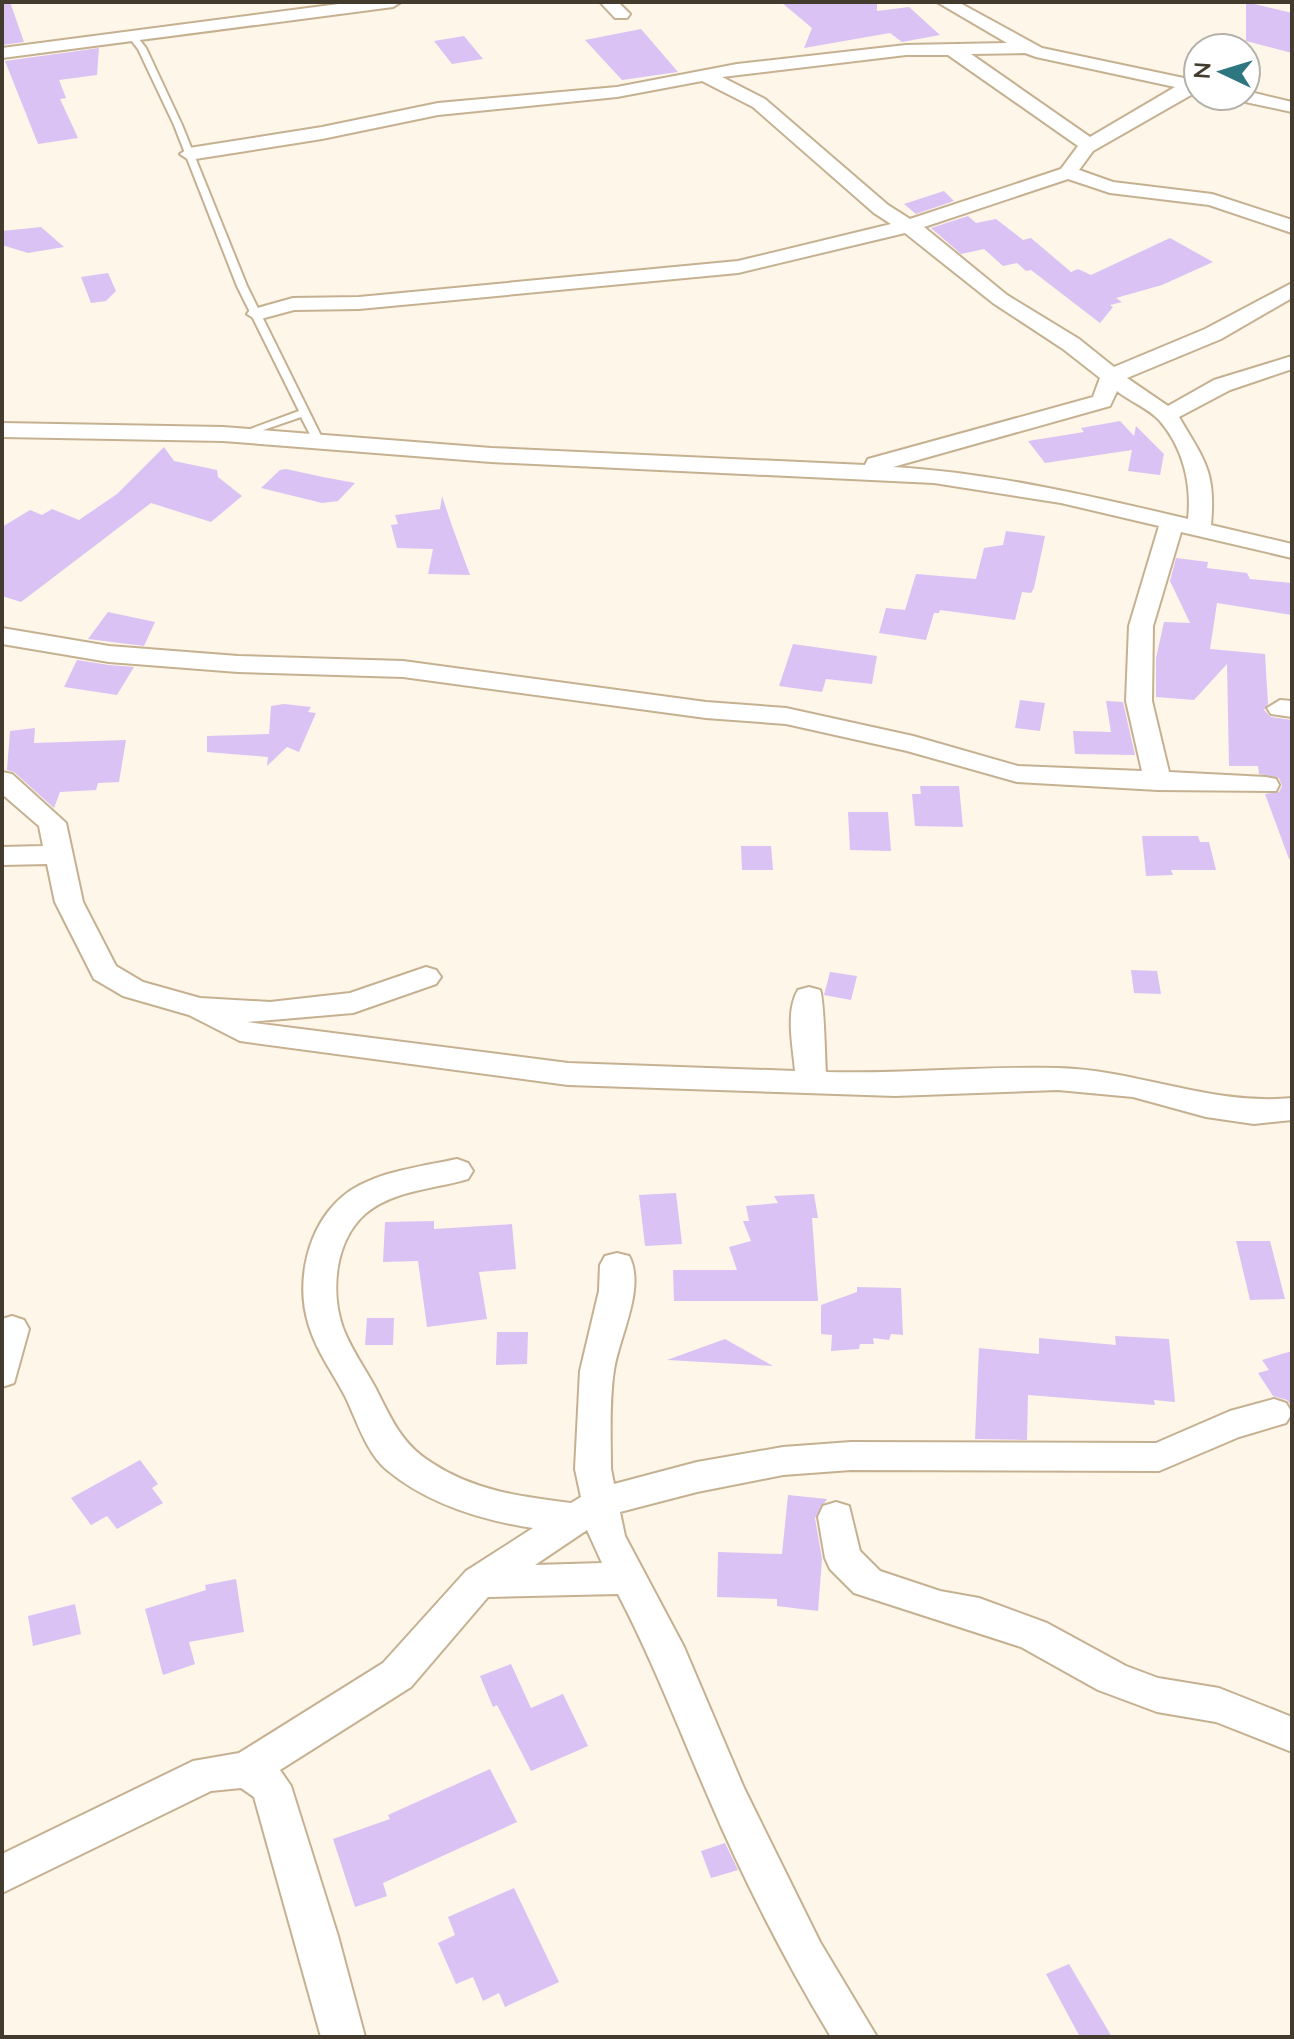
<svg xmlns="http://www.w3.org/2000/svg" width="1294" height="2039" viewBox="0 0 1294 2039" font-family="Lato,sans-serif">
<style>
.building{fill:#dac2f4}
.lines{fill:none;stroke-linecap:round;stroke-linejoin:round}
.service-casing{stroke:#c5b191;stroke-width:4}
.minor-casing{stroke:#c5b191;stroke-width:4}
.service{fill:#fff;fill-rule:evenodd}
.minor{fill:#fff;fill-rule:evenodd}
</style>
<rect width="100%" height="100%" fill="#fef6e8"/>
<g class="building">
<path d="M2,2H10L24,42L2,45Z"/>
<path d="M781,2H877V11L909,7L940,35L902,42L890,33L804,48L812,28Z"/>
<path d="M1246,2L1292,13V53L1246,41Z"/>
<path d="M641,29L678,72L622,80L585,40Z"/>
<path d="M464,36L483,59L452,64L434,41Z"/>
<path d="M99,48L97,75L59,80L66,98L60,99L78,138L38,144L5,61Z"/>
<path d="M944,191L954,201L916,214L904,204Z"/>
<path d="M968,216L976,223L996,219L1023,240L1031,238L1071,272L1078,269L1091,275L1170,238L1213,262L1162,285L1116,298L1122,302L1110,305L1113,307L1100,323L1031,270L1026,271L1017,263L1003,266L984,249L961,254L931,228Z"/>
<path d="M41,227L64,247L28,253L2,245V231Z"/>
<path d="M108,273L116,291L106,301L91,303L81,277Z"/>
<path d="M1120,421L1134,436L1136,426L1164,454L1160,475L1128,471L1132,450L1045,463L1028,441L1084,432L1081,428Z"/>
<path d="M164,447L174,461L217,470L218,477L242,496L211,522L151,503L21,602L2,596V527L30,510L42,515L52,509L79,520L117,494Z"/>
<path d="M286,469L323,477L355,483L338,501L322,503L261,488L280,470Z"/>
<path d="M442,496L452,526L470,575L428,574L433,549L397,548L391,525L398,524L395,515L440,509Z"/>
<path d="M1006,531L1045,536L1034,588L1031,593L1022,592L1015,620L940,610L939,613H934L926,640L879,633L886,608L905,610L916,574L976,579L984,548L1003,545Z"/>
<path d="M1176,558L1208,562L1207,568L1247,573L1250,579L1292,583V615L1217,603L1210,649L1265,654L1268,704L1264,710L1271,717L1292,720V858L1289,859L1265,794L1279,792L1282,786L1279,778L1259,774L1258,766H1229L1227,664L1194,700L1156,697V658L1164,622L1190,623L1170,581Z"/>
<path d="M108,612L155,622L144,646L88,639Z"/>
<path d="M793,644L877,656L872,684L826,679L822,692L779,686Z"/>
<path d="M77,660L109,665L134,667L117,695L64,687Z"/>
<path d="M1020,700L1045,703L1040,731L1015,728Z"/>
<path d="M1106,701L1123,702L1135,755L1075,754L1073,731L1111,732Z"/>
<path d="M284,704L311,707L308,712L316,713L299,752L287,747L267,766L268,757L207,752V736L269,734L271,706Z"/>
<path d="M35,728L34,743L126,740L119,782L98,783L96,790L60,792L54,808L14,772L7,770L10,731Z"/>
<path d="M920,786H959L963,827L915,826L912,794H921Z"/>
<path d="M848,812H888L891,851L850,850Z"/>
<path d="M1142,836H1198L1200,842H1209L1216,870H1171L1173,875L1146,876Z"/>
<path d="M741,846H771L773,870H742Z"/>
<path d="M1131,970L1157,971L1161,994L1134,993Z"/>
<path d="M830,972L857,976L851,1000L824,995Z"/>
<path d="M676,1193L682,1244L645,1246L639,1195Z"/>
<path d="M814,1194L818,1218H812L818,1301H674L673,1270H737L729,1247L751,1241L743,1221H749L746,1206L778,1203L774,1196Z"/>
<path d="M434,1221V1229L512,1224L516,1269L479,1272L487,1319L427,1327L418,1261L383,1262L385,1222Z"/>
<path d="M1236,1241H1270L1285,1299L1250,1300Z"/>
<path d="M857,1287L901,1288L903,1335L891,1334L889,1340L873,1338L874,1344H860L859,1349L831,1351L832,1335L821,1334V1305L857,1292Z"/>
<path d="M367,1318H394L393,1345H365Z"/>
<path d="M497,1332H528L527,1364L496,1365Z"/>
<path d="M1115,1336L1169,1339L1175,1402L1154,1400L1155,1405L1028,1395L1027,1440L975,1439L979,1348L1039,1354V1338L1116,1345Z"/>
<path d="M725,1339L773,1366L668,1360H667Z"/>
<path d="M1292,1351V1407L1287,1400L1273,1396L1258,1373L1269,1370L1262,1360Z"/>
<path d="M140,1460L158,1484L152,1488L163,1503L117,1529L107,1516L91,1525L71,1498Z"/>
<path d="M788,1495L827,1499L815,1518L822,1559L818,1611L777,1606V1599L717,1597L718,1552L782,1554Z"/>
<path d="M236,1579L244,1632L189,1642L195,1664L163,1675L145,1609L206,1590L205,1585Z"/>
<path d="M75,1604L81,1634L33,1646L28,1616Z"/>
<path d="M511,1664L531,1708L563,1694L588,1746L531,1771L497,1705L493,1707L480,1676Z"/>
<path d="M490,1769L517,1822L383,1883L387,1896L355,1907L333,1839L390,1819L388,1815Z"/>
<path d="M725,1843L738,1870L711,1878L701,1851Z"/>
<path d="M514,1888L559,1982L505,2007L499,1993L483,2001L473,1977L456,1984L438,1943L455,1935L448,1917Z"/>
<path d="M1069,1964L1112,2037H1080L1046,1974Z"/>
</g>
<g class="lines">
<defs>
<path id="service" d="M129,34H135L146,48L182,125L247,286L324,442L323,444H315L301,417L243,437L239,438L234,435L299,411L237,286L174,125L138,49L128,36Z"/>
<g id="minor">
<path d="M354,2H401L393,7L2,58V48Z"/>
<path d="M600,2H618L630,14L627,18H615Z"/>
<path d="M937,2H958L1042,48L1198,81V91L1093,151L1079,170L1113,182L1212,194L1292,220V233L1209,205L1110,193L1068,179L924,227L1007,295L1079,339L1114,367L1205,329L1292,283V298L1221,339L1127,378L1168,406L1214,380L1292,356V369L1230,390L1179,417C1205,461 1216,472 1211,525L1292,544V558L1181,532L1153,626L1152,701L1169,772L1266,777L1276,779L1279,785L1276,791L1158,790L1017,782L907,751L786,724L706,718L403,677L238,672L109,662L2,644V628L109,646L238,656L403,661L706,702L786,708L913,736L1018,766L1142,771L1126,701L1129,626L1159,526L1061,503L934,483L491,462L223,441L2,437V423L223,427L491,448L865,465L868,459L1093,397L1100,378L1063,349L993,303L905,233L738,273L359,309L294,310L257,320L247,314L250,310L293,298L359,297L738,261L891,224L874,213L753,107L702,81L617,97L438,115L322,139L189,160L180,154L189,148L322,127L438,103L617,87L737,64L906,45L1007,43ZM1025,53L1036,57L1175,87L1090,137L971,54ZM906,55H948L1078,146L1061,169L910,219L888,205L765,99L722,77ZM1117,391C1129,401 1148,408 1159,420C1183,447 1192,484 1188,519C1092,496 993,473 893,467L1110,406Z"/>
<path d="M1246,91L1292,102V112L1236,100L1233,96H1246Z"/>
<path d="M1280,700L1292,701V717L1271,714L1267,708Z"/>
<path d="M2,772L12,774L66,823L83,902L116,966L143,982L200,998L270,1002L350,993L426,967L436,970L441,977L436,984L353,1013L247,1022L568,1063L795,1071C793,1046 785,1012 798,990L809,987L820,990C824,998 825,1057 826,1072C904,1074 981,1066 1058,1068C1139,1070 1211,1106 1292,1098V1120L1254,1124L1206,1117L1133,1097L1058,1090L895,1096L568,1085L240,1041L189,1015L123,996L94,979L55,902L47,864L2,865V847L43,846L39,826L2,794Z"/>
<path d="M457,1159L468,1163L473,1171L468,1179C435,1189 393,1190 365,1214C335,1241 330,1291 343,1328C351,1349 364,1367 375,1387C391,1418 401,1444 432,1463C474,1491 523,1497 571,1503L581,1497L575,1469L580,1371L599,1291L600,1265L605,1256L617,1253L629,1256C646,1287 619,1337 614,1370C609,1402 611,1437 611,1469L614,1484L697,1462L783,1447L851,1442L1156,1443L1230,1411L1274,1399L1286,1403L1292,1413L1286,1423L1239,1437L1159,1471L851,1470L783,1475L697,1492L620,1512L625,1536L684,1647L744,1788L820,1942L877,2037H831C784,1959 742,1877 707,1794C678,1727 652,1659 618,1594L488,1597L411,1687L280,1770L291,1786L338,1936L365,2037H321L254,1797L241,1788L211,1791L2,1893V1854L193,1761L239,1753L383,1663L466,1571L533,1528C481,1520 428,1504 387,1470C366,1452 357,1421 345,1396C333,1373 317,1352 309,1326C295,1283 307,1227 342,1197C371,1172 420,1167 457,1159ZM587,1530L602,1563L535,1565Z"/>
<path d="M12,1316L24,1320L29,1329L14,1383L2,1387V1319Z"/>
<path d="M836,1502L849,1506L860,1551L880,1571L940,1591L979,1598L1047,1623L1126,1666L1158,1678L1219,1688L1292,1717V1752L1216,1722L1157,1712L1098,1690L1021,1647L854,1593L830,1569L825,1558L818,1517L823,1506Z"/>
</g>
</defs>
<use href="#service" class="service-casing"/>
<use href="#minor" class="minor-casing"/>
<use href="#service" class="service"/>
<use href="#minor" class="minor"/>
</g>
<rect width="1294" height="2039" fill="none" stroke="#433b2e" stroke-width="8"/>
<g transform="translate(1222 72) rotate(274)"><circle r="38" fill="#ffffff" stroke="#b4b1ab" stroke-width="2"/>
<path d="M0-6L14 30L0 20L-14 30Z" fill="#2e7780"/>
<text y="-12" font-size="22" font-weight="bold" text-anchor="middle" fill="#433b2e">N</text>
</g>
</svg>
